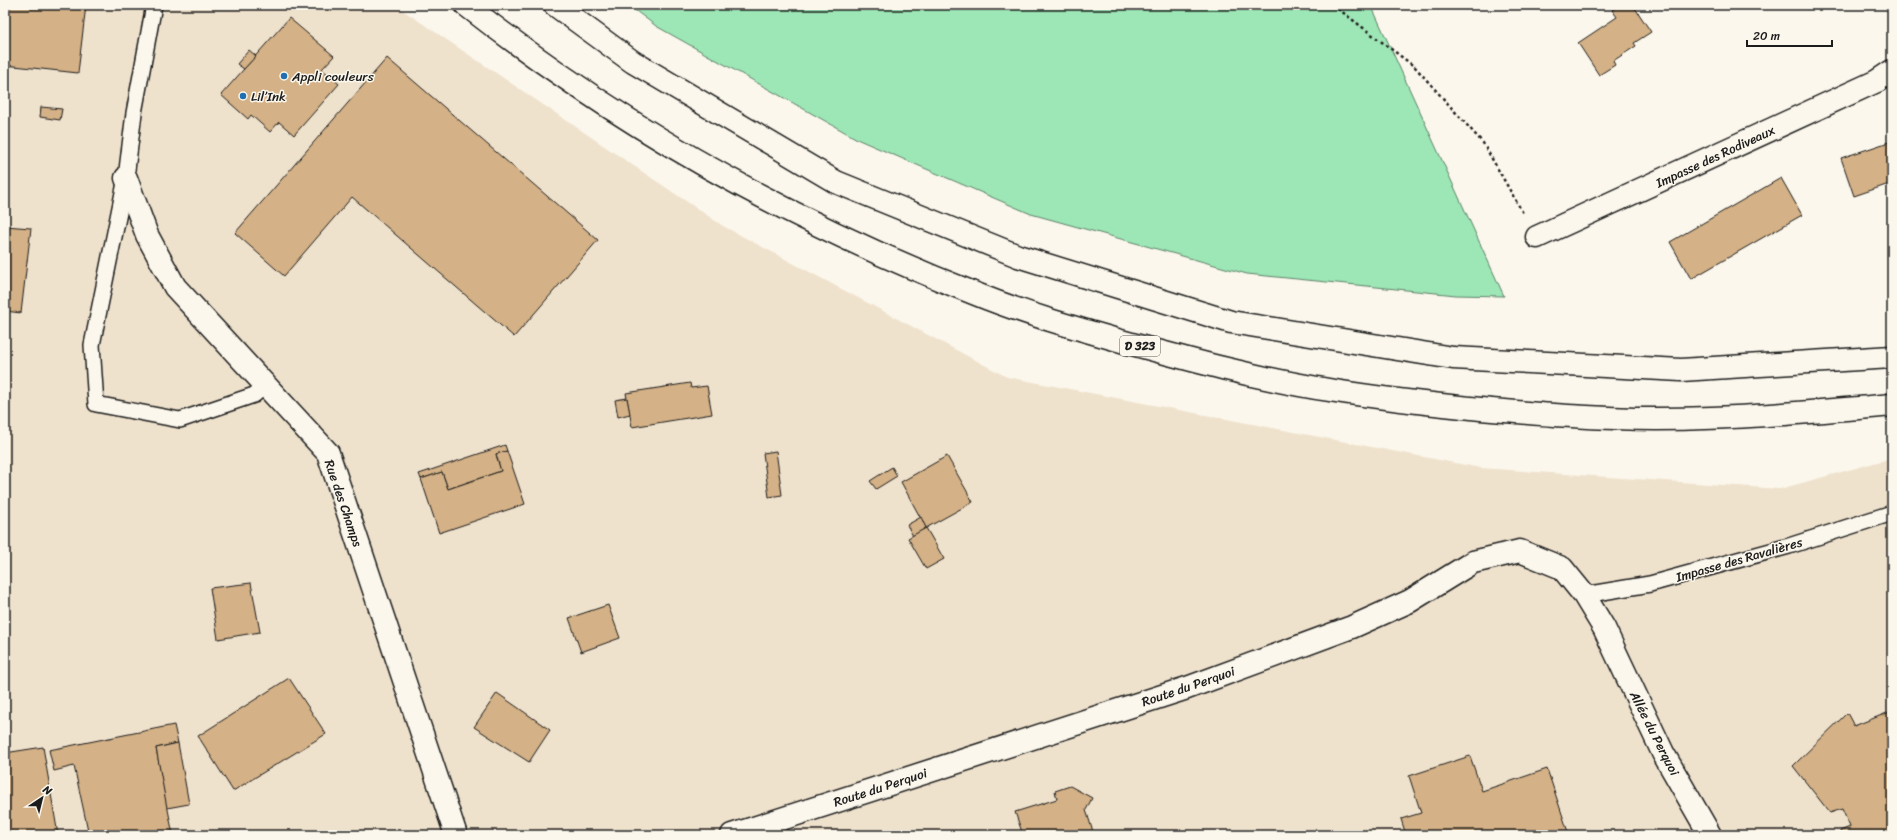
<svg xmlns="http://www.w3.org/2000/svg" width="1897" height="840" viewBox="0 0 1897 840" font-family="Sriracha,sans-serif">
<style>
.built{fill:#efe2cd}
.green{fill:#9de6b5;stroke:#5c8168}
.building{fill:#d4b186;stroke:#1c1c1c}
.lines{fill:none;stroke-linecap:round;stroke-linejoin:round}
.service-casing{stroke:#1c1c1c;stroke-width:18}
.minor-casing{stroke:#1c1c1c;stroke-width:25}
.trunk-casing{stroke:#1c1c1c;stroke-width:25}
.path{stroke:#1c1c1c;stroke-width:2.5;stroke-dasharray:3 3;stroke-linecap:butt}
.service{stroke:#fbf7ec;stroke-width:15}
.minor{stroke:#fbf7ec;stroke-width:22}
.trunk{stroke:#fbf7ec;stroke-width:22}
.poi-dot{fill:#1f6fb2;stroke:#fbf7ec;stroke-width:1.5}
.labels{text-anchor:middle;stroke-width:3;stroke-linejoin:round;paint-order:stroke}
.shield{fill:#fbf7ec;stroke:#5f5e5a;stroke-width:1}
.shield-label{font-size:12px;font-weight:bold;fill:#1c1c1c}
.poi-label{font-size:13px;fill:#1c1c1c;stroke:#fbf7ec;text-anchor:start}
.street-label{font-size:13px;fill:#1c1c1c;stroke:#fbf7ec}
</style>
<rect width="100%" height="100%" fill="#fbf7ec"/>
<filter id="ink" filterUnits="userSpaceOnUse"><feTurbulence type="fractalNoise" baseFrequency=".025" numOctaves="2"/><feDisplacementMap in="SourceGraphic" scale="8" xChannelSelector="R" yChannelSelector="G"/><feConvolveMatrix kernelMatrix="1 2 1 2 8 2 1 2 1" color-interpolation-filters="sRGB"/></filter>
<g filter="url(#ink)">
<path class="built" d="M5,5H395L723,226L1007,377L1481,468L1780,489L1892,458V835H5Z"/>
<path class="green" d="M628,5H1371L1504,296L1456,295L1247,274L1031,214L859,140L656,26Z"/>
<g class="building">
<path d="M5,5H86L78,73L5,65Z"/>
<path d="M1619,5H1633L1651,32L1634,43L1636,46L1613,61L1615,65L1599,75L1578,43L1617,17L1612,10Z"/>
<path d="M289,18L334,56L322,69L339,84L294,135L279,122L270,132L251,115L248,119L221,95Z"/>
<path d="M249,50L256,56L244,69L237,64Z"/>
<path d="M387,58L598,240L514,337L352,197L284,276L235,233Z"/>
<path d="M41,107L62,109L60,120L40,117Z"/>
<path d="M1892,141V183L1854,196L1841,158Z"/>
<path d="M1781,178L1802,215L1691,279L1670,242Z"/>
<path d="M5,226L31,228L21,313L5,311Z"/>
<path d="M690,383L691,388L707,386L712,414L632,427L626,393Z"/>
<path d="M627,398L630,414L618,417L615,400Z"/>
<path d="M505,445L507,451L496,454L501,471L448,489L442,472L421,479L419,474Z"/>
<path d="M507,451L525,504L439,533L421,479L442,472L448,489L501,471L496,454Z"/>
<path d="M776,451L782,495L769,497L763,453Z"/>
<path d="M947,456L973,502L926,528L901,482Z"/>
<path d="M892,467L897,476L876,489L870,481Z"/>
<path d="M921,517L926,528L913,536L907,525Z"/>
<path d="M926,528L944,559L926,569L908,538Z"/>
<path d="M251,583L260,632L218,639L210,588Z"/>
<path d="M608,605L620,638L581,652L569,618Z"/>
<path d="M289,678L326,734L233,791L198,736Z"/>
<path d="M497,693L550,730L529,762L474,727Z"/>
<path d="M1892,711V835H1841L1840,831L1850,827L1842,809L1830,813L1793,766L1847,713L1854,726Z"/>
<path d="M174,725L178,743L156,748L173,835H89L74,766L54,771L49,750Z"/>
<path d="M178,743L189,804L167,808L156,748Z"/>
<path d="M43,747L58,835H5V753Z"/>
<path d="M1470,756L1482,791L1547,769L1569,835H1406L1401,819L1421,813L1409,776Z"/>
<path d="M1070,786L1092,798L1086,810L1094,835H1023L1015,812L1057,799L1055,791Z"/>
</g>
<g class="lines">
<defs>
<g id="service">
<path d="M154,5L134,113L126,178L92,345L96,404L180,420L254,395L265,386"/>
<path d="M1584,595L1650,584L1789,546L1892,513"/>
</g>
<g id="minor">
<path d="M126,178L147,235L175,287L328,453L456,835"/>
<path d="M1537,237L1877,81L1892,71"/>
<path d="M732,835L1187,688L1352,627L1410,601L1473,562L1520,551L1562,568L1584,595L1604,628L1663,753L1710,835"/>
</g>
<g id="trunk">
<path d="M466,5C620,126 794,223 976,294C1023,313 1072,327 1121,341C1190,360 1259,379 1329,390C1379,398 1430,404 1481,409C1539,414 1597,419 1656,419C1735,419 1814,412 1892,405"/>
<path d="M555,5L633,62L836,182L1018,256L1231,322L1453,358L1681,370L1892,357"/>
</g>
</defs>
<use href="#service" class="service-casing"/>
<use href="#minor" class="minor-casing"/>
<use href="#trunk" class="trunk-casing"/>
<path class="path" d="M1333,5L1415,67L1483,143L1524,215"/>
<use href="#service" class="service"/>
<use href="#minor" class="minor"/>
<use href="#trunk" class="trunk"/>
</g>
</g>
<g class="poi-dot">
<circle cx="284" cy="76" r="4"/>
<circle cx="243" cy="96" r="4"/>
</g>
<g class="labels">
<rect class="shield" x="1120" y="336" width="40" height="20" rx="3"/>
<g class="shield-label">
<text x="1140" y="350">D 323</text>
</g>
<g class="poi-label">
<text x="292" y="81">Appli couleurs</text>
<text x="251" y="101">Lil’Ink</text>
</g>
<g class="street-label">
<text transform="translate(1715 156) rotate(-25)" y="5">Impasse des Rodiveaux</text>
<text transform="translate(344 503) rotate(71)" y="5">Rue des Champs</text>
<text transform="translate(1739 559) rotate(-16)" y="5">Impasse des Ravalières</text>
<text transform="translate(1188 686) rotate(-19)" y="5">Route du Perquoi</text>
<text transform="translate(1655 733) rotate(63)" y="5">Allée du Perquoi</text>
<text transform="translate(880 787) rotate(-18)" y="5">Route du Perquoi</text>
</g>
</g>
<rect width="1897" height="840" fill="none" stroke="#fbf7ec" stroke-width="20"/>
<rect x="10" y="10" width="1877" height="820" fill="none" stroke="#1c1c1c" stroke-width="1.5" filter="url(#ink)"/>
<g transform="translate(42 798) rotate(35)" stroke="#fbf7ec" stroke-width="3" paint-order="stroke">
<path d="M0-3L7 15L0 10L-7 15Z" fill="#1c1c1c"/>
<text y="-6" font-size="11" font-weight="bold" text-anchor="middle" fill="#1c1c1c">N</text>
</g>
<path d="M1747 40v6h85v-6" fill="none" stroke="#1c1c1c" stroke-width="2"/>
<text x="1753" y="40" font-size="12" fill="#1c1c1c" stroke="#fbf7ec" stroke-width="3" paint-order="stroke">20 m</text>
</svg>
